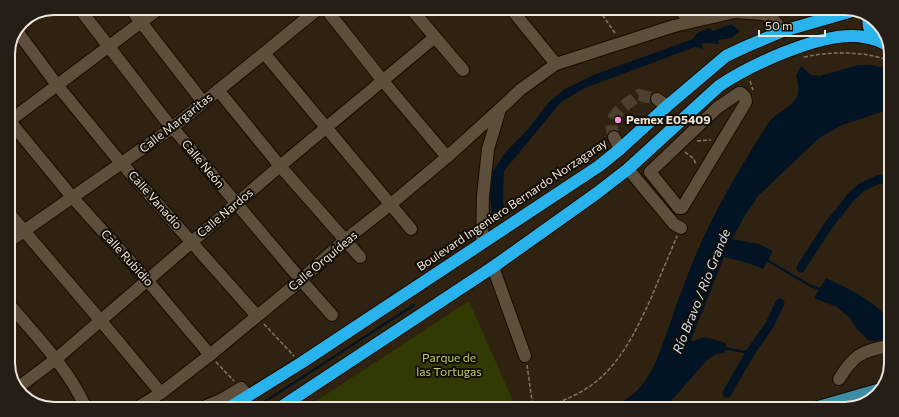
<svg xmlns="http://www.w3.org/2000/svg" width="899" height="417" viewBox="0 0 899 417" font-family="Commissioner,sans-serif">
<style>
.green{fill:#313a02}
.water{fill:#021424}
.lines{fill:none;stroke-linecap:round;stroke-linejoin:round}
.stream{stroke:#021424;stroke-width:2.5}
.canal{stroke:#021424;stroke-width:9}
.minor-tunnel{stroke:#4c3f2e;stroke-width:12;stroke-dasharray:12 6;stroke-linecap:butt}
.minor-casing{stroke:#170b00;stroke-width:14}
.major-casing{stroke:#170b00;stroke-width:14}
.highway-casing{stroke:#170b00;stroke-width:14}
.path{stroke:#817767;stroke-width:1.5;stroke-dasharray:4 2;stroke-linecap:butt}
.minor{stroke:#5d4f3c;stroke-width:12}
.major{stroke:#3e8ba6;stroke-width:12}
.highway{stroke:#29b3ec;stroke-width:12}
.poi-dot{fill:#f591d1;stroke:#130d06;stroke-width:1.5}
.labels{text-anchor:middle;stroke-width:4;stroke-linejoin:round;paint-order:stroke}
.poi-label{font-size:12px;font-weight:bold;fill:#ede5d9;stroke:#130d06;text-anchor:start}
.street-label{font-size:12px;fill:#ede5d9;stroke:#130d06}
.park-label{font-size:12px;fill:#b9cf63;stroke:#130d06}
.water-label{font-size:13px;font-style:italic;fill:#d1e2f1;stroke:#130d06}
.rim{fill:none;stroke:#ede5d9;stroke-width:2}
</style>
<rect width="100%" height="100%" fill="#2f2210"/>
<path class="green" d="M469,301L513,401L494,407H307Z"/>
<g class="water">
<path d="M731,24L740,31L731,38L718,40L719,44L702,43L703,49L695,47L585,88L561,102L504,171L503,198L504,218L499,220L492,215L490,194L493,171L505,153L528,129L549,102L565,89L596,74L693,39L697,33L709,28L713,31Z"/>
<path d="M858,65H872L891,69L890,109L842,125L818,139L759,195L744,217L732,239L759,244L773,251L763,269L748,263L724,257L691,340L693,342C706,333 712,340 726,343L725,353L716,354L707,360L665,408H609C636,396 642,388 656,362C669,328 680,293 694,259C711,218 734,178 757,141C762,134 766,124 773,118C790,103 804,103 796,76L801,66L811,75L820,76Z"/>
<path d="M826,278C848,289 873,299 888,319V338L874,341L868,340L856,328L850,318L837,307L814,298Z"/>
</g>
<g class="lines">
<g class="stream">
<path d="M765,259L809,285L822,290"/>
<path d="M723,348L750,353"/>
<path d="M258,406L414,305"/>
</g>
<g class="canal">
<path d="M801,268L828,226L851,197L862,187L877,180L890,178"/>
<path d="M727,393L750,353L770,324L780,303"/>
</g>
<path class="minor-tunnel" d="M614,137C613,132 610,126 612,121C617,109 630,102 639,95L657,99"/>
<defs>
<g id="minor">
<path d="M79,8L167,122L178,134L301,280L332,315"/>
<path d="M130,8L203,102"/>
<path d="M326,9L383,81L447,157"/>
<path d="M412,10L435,37L463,70"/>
<path d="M512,10L556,64"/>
<path d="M681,11L690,21"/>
<path d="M17,31L57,85L116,157L257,316"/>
<path d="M264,53L411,229"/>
<path d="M218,90L280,166L360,257"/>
<path d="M739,93H741L745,97L746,102L682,208H679L650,172L717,108Z"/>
<path d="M657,99L667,106"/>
<path d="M8,119L72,197L147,280L210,355"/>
<path d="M8,122L160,8"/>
<path d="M614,137L620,149"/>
<path d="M628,169L674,224L681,228"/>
<path d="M8,212L101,321L161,393"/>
<path d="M8,242L172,128L318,9"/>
<path d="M482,243L483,196L488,149L500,109L520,90L556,64L674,26L735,12L763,14L773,19L783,31"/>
<path d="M493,267L525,356"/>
<path d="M8,303C36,336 67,367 85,406"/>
<path d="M839,379C853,356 861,351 888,346"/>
<path d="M16,389L56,359L280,166L435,37"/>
<path d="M140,406L161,393L210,355L301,280L345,240L391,204L447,157L500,109"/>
<path d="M206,406L221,400L241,388L248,396"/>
</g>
<path id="major" d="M811,409L881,389"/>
<g id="highway">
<path d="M869,16C866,31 875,42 889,45"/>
<path d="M232,406L301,363L599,166L620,149L667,106L726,56L745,47L783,31L849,12"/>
<path d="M281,407L493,267L597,193L628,169L719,86C750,65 817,34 855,36C862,36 869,38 876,40"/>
</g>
</defs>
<use href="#minor" class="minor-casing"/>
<use href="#major" class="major-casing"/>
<use href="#highway" class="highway-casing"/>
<g class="path">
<path d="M599,10L615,33"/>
<path d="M804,57C833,51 863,51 891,61"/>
<path d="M750,81L753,90"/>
<path d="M697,141L711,140"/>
<path d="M685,152L694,159L696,165"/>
<path d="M264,324L294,356"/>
<path d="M216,362L234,381"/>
<path d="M527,365L533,408"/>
<path d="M540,408C552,404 564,401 575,395C616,375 634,335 652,296C660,276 669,256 677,236"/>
</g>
<use href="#minor" class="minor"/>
<use href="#major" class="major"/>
<use href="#highway" class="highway"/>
</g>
<circle class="poi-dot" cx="618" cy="120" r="4"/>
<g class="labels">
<g class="poi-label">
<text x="626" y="124">Pemex E05409</text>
</g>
<g class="street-label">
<text transform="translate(176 123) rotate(-38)" y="4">Calle Margaritas</text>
<text transform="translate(203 164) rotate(50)" y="4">Calle Neón</text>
<text transform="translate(155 200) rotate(48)" y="4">Calle Vanadio</text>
<text transform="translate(512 205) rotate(-34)" y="4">Boulevard Ingeniero Bernardo Norzagaray</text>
<text transform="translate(225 213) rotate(-40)" y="4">Calle Nardos</text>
<text transform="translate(127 258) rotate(48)" y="4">Calle Rubidio</text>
<text transform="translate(323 261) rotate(-40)" y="4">Calle Orquídeas</text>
</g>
<g class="park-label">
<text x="449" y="362">Parque de<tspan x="449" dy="14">las Tortugas</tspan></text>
</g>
<g class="water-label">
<text transform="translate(701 291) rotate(-68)" y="5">Río Bravo / Rio Grande</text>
</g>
</g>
<path d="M0 0H899V417H0ZM54 15H845A39 39 0 0 1 884 54V363A39 39 0 0 1 845 402H54A39 39 0 0 1 15 363V54A39 39 0 0 1 54 15Z" fill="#241e17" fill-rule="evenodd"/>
<path class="rim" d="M54 15H845A39 39 0 0 1 884 54V363A39 39 0 0 1 845 402H54A39 39 0 0 1 15 363V54A39 39 0 0 1 54 15Z"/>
<path d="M759 30v6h66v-6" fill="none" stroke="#ede5d9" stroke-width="2"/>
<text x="765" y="30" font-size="12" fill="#ede5d9" stroke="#130d06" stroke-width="3" paint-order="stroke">50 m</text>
</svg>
